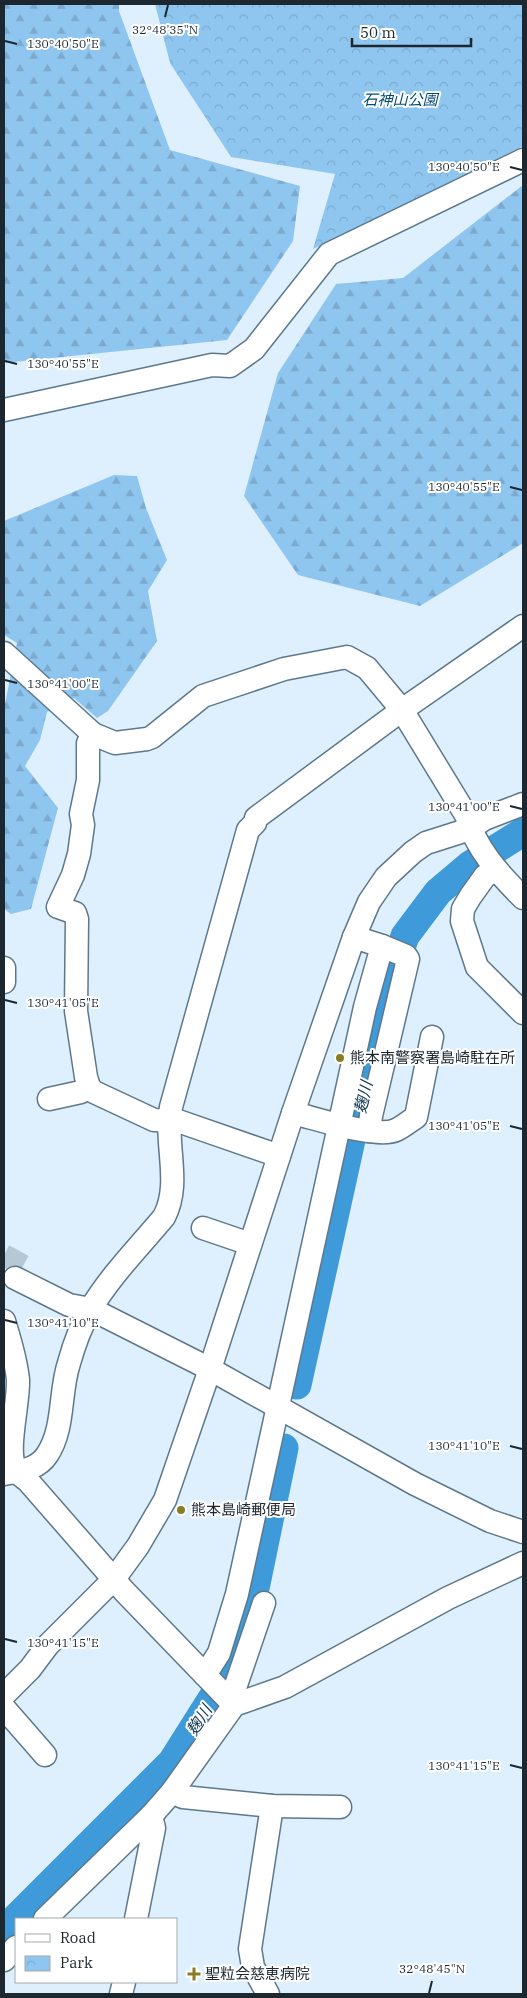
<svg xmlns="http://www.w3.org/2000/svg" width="527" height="1998" viewBox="0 0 527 1998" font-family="'IBM Plex Serif','Noto Sans JP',serif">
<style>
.forest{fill:url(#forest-firs)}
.park{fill:url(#park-crowns)}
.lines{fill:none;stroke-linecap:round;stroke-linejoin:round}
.river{stroke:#3e9ad8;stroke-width:29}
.minor-tunnel{stroke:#b7c8d5;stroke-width:22;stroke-dasharray:22 11;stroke-linecap:butt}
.minor-casing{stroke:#5d788c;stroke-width:25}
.minor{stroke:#fff;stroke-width:22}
.ticks{fill:none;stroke:#1c272f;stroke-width:2}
.poi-dot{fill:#887d23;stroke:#fff;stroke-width:2}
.labels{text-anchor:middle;stroke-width:4;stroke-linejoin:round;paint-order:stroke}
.park-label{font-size:15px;font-style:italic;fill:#024c75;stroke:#fff}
.poi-label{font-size:15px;fill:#1c272f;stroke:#fff;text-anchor:start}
.water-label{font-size:16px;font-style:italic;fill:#0f364f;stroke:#fff}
.ticks-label{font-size:12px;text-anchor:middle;fill:#1c272f;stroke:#fff;stroke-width:4;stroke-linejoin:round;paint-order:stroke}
</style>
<defs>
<pattern id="forest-firs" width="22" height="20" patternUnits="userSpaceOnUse" patternTransform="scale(1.25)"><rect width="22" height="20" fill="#8fc6f0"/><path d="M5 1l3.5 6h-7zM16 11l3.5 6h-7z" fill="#7baace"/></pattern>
<pattern id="park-crowns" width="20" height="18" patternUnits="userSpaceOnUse" patternTransform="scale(1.25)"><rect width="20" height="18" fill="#8fc6f0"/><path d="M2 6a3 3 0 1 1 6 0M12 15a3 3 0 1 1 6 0" fill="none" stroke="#7baace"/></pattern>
</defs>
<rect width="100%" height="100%" fill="#def0fe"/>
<g class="forest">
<path d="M4,4H119V11L170,150L300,186L293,241L227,340L4,363Z"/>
<path d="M523,185V543L420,606L298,575L244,496L278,373L336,284L403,278Z"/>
<path d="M114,475L137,476L146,508L167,560L148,591L157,641L108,711L97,718L74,698L47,712L40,740L25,766L58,808L31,909L11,914L4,909V709L17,643L4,635V521Z"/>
</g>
<path class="park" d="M155,4H523V146L425,196L313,249L335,174L231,157L170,63Z"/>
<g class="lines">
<g class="river">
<path d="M297,1385L351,1140L389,984L405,936L438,892L470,865L523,832"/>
<path d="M4,1930L172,1762L227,1675L253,1598L284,1448"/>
</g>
<path class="minor-tunnel" d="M4,1255L24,1266"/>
<defs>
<g id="minor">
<path d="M4,410L212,365L230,366L254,349L329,254L523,160"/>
<path d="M4,653L93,734L115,743L147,739L152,737L203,696L284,669L347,657L367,668L402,710L466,815C476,849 499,874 523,898"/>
<path d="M93,734L88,743V780L81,814L83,825L79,854L73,875L58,907L75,913L77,919L76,1011L86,1077L89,1087L94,1092L154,1120L178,1121L279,1156"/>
<path d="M496,870L485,876L470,897L463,909L462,921L477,967L523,1013"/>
<path d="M4,968V982"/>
<path d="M49,1099L81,1092L89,1087"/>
<path d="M293,1113C315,1118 376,1139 396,1130C403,1127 410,1121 416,1117L432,1037"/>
<path d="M369,1131L371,1116L408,959L406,956L382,946"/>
<path d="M203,1228L250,1244"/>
<path d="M15,1278L69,1305L91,1309L210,1369L415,1484L490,1521L523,1532"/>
<path d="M4,1321C10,1341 16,1359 18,1380C19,1403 6,1449 15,1468C17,1474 23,1477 28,1481L124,1591L234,1705"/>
<path d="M4,1474C20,1471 37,1470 47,1455C65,1428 59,1393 69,1363C74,1345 81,1326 90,1310C110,1276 139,1247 164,1217C182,1183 164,1143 171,1107L248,830L255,823L256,818L402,710L523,626"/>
<path d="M205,1675L219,1653L237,1594L365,1007L382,946L354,937"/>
<path d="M4,1695L30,1669L48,1645L114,1579L138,1546L165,1500L210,1369L293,1113L354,937L369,902L386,877L413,852L426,843L470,829L484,819L523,804"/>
<path d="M234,1705L235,1688L264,1603"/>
<path d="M4,1708L45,1755"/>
<path d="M172,1792L183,1797L272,1806L340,1807"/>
<path d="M45,1919L151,1816L172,1792L234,1705L285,1687L448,1598L523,1563"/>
<path d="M136,1919L154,1828L151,1816"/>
<path d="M4,1960L16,1947"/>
<path d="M121,1994L124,1982"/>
<path d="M268,1994L253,1967L250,1949L272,1806"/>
</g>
</defs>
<use href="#minor" class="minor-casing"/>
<use href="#minor" class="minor"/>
</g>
<path class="ticks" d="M165,17L168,5M5,41L17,44M510,167L522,170M5,361L17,364M510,487L522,490M5,680L17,683M510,806L522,809M5,1000L17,1003M510,1126L522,1129M5,1320L17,1323M510,1446L522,1449M5,1639L17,1642M510,1765L522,1768M429,1993L432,1981"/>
<g class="poi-dot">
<circle cx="340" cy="1058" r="5"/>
<circle cx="181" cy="1510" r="5"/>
<path d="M191.5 1966.5h5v5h5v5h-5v5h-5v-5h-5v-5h5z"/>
</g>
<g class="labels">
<g class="park-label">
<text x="400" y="105">石神山公園</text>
</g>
<g class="poi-label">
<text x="350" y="1063">熊本南警察署島崎駐在所</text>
<text x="191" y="1515">熊本島崎郵便局</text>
<text x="205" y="1979">聖粒会慈恵病院</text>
</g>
<g class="water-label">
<text transform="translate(363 1097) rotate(-77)" y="6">麹川</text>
<text transform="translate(199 1720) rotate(-58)" y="6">麹川</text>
</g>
</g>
<g class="ticks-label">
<text x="165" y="34">32°48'35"N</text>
<text x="63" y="48">130°40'50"E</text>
<text x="464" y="171">130°40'50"E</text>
<text x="63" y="368">130°40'55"E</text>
<text x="464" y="491">130°40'55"E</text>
<text x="63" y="688">130°41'00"E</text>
<text x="464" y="811">130°41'00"E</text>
<text x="63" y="1007">130°41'05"E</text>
<text x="464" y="1130">130°41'05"E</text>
<text x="63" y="1327">130°41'10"E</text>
<text x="464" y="1450">130°41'10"E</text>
<text x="63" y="1647">130°41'15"E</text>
<text x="464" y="1770">130°41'15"E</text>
<text x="432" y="1973">32°48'45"N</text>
</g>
<rect width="527" height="1998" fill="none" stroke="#1c272f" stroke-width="10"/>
<rect x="15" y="1918" width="162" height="65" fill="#ffffff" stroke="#a4a9ac"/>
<rect x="25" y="1934" width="25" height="8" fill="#ffffff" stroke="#a4a9ac"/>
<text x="60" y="1943" font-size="15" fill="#1c272f">Road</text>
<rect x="25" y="1956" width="25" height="15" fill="url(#park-crowns)" stroke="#a4a9ac"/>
<text x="60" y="1968" font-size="15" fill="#1c272f">Park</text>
<path d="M352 38v8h119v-8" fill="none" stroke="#1c272f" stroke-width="2.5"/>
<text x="360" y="38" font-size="15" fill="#1c272f" stroke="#ffffff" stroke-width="4" paint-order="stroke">50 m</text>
</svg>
